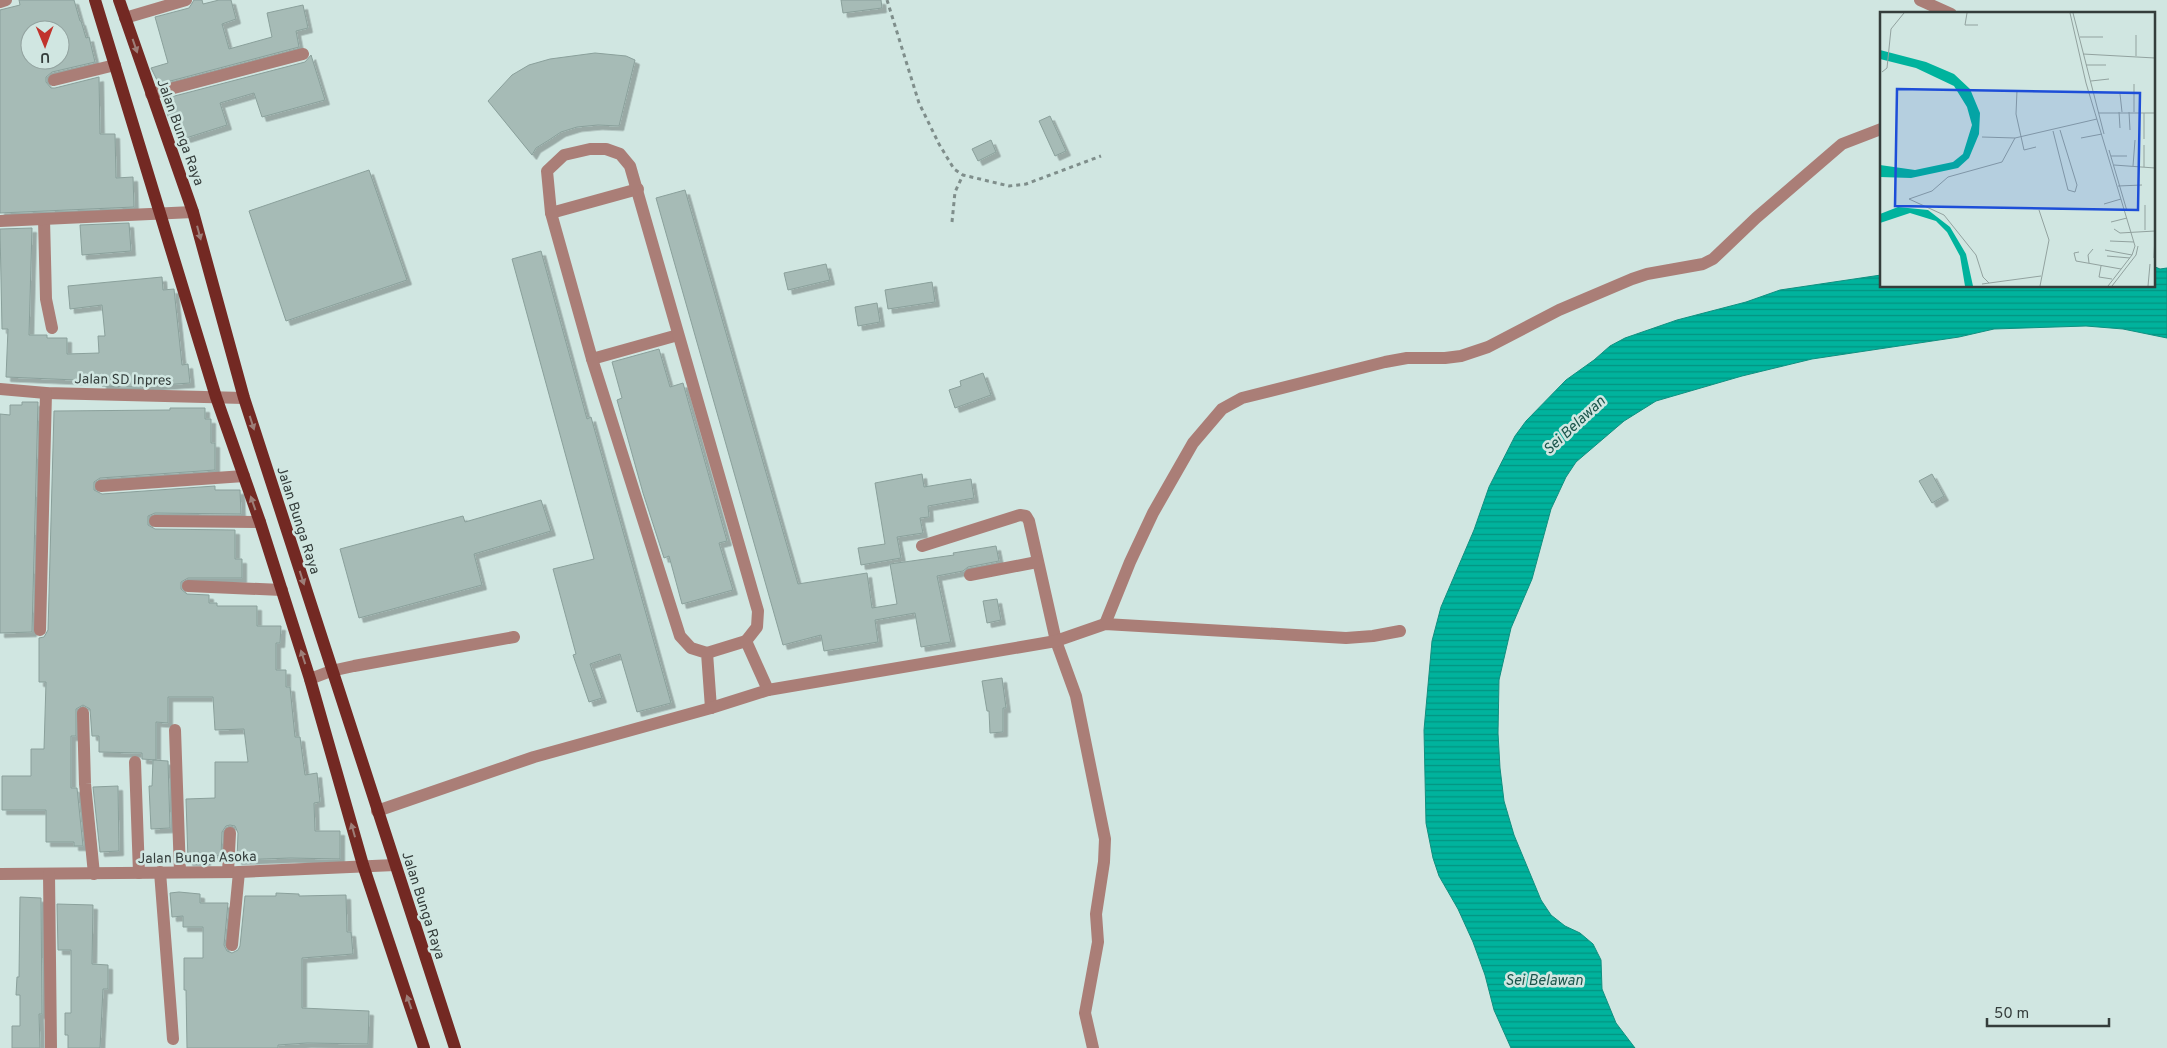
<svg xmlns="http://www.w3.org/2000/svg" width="2167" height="1048" viewBox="0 0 2167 1048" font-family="Overpass,sans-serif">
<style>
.water{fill:url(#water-rules);stroke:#109080}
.building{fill:#a6bbb6;stroke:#8aa09b;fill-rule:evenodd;filter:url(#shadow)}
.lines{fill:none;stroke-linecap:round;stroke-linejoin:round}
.path{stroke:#7f8e8b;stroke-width:3;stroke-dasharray:4 4;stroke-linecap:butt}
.minor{stroke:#aa7e77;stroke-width:12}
.major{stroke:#732923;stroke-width:12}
.oneway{fill:#9d7e78}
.labels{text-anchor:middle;stroke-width:5;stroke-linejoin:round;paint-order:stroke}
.street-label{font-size:14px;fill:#343d3b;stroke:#d0e6e1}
.water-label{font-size:15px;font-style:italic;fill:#1b554b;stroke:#d0e6e1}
.inset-road{fill:none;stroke:#92a29f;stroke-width:1}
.view{fill:#1d4ed8;fill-opacity:0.15;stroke:#1d4ed8;stroke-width:2.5}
.inset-edge{fill:none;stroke:#343d3b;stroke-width:2.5}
</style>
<defs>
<pattern id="water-rules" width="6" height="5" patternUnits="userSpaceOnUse" patternTransform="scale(1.25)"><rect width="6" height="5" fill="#00b39d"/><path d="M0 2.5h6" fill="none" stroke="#039381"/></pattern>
<filter id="shadow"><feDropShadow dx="4.5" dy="4.5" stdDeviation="0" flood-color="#0004"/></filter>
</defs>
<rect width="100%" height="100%" fill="#d0e6e1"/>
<path class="water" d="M2153,266L2160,269L2167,268V338L2123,329L2086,326L1994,329L1959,337L1812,359L1742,376L1656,401L1624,421L1576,462L1566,477L1551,509L1532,579L1511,628L1499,680L1498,733L1500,768L1504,801L1514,835L1541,900L1551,915L1565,926L1580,933L1593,944L1601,960L1602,989L1616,1023L1635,1048H1511L1494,1010L1485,975L1473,942L1458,909L1439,876L1433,858L1426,823L1424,730L1432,641L1441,607L1474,530L1489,487L1515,436L1526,421L1566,380L1594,360L1610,346L1625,338L1677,320L1746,302L1780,290L1881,275V286H2153Z"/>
<g class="building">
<path d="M19,0H74L80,21H81L86,38L89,37L95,62L52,72L46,77V82L51,88H55L99,77L100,134H115L116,178L133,177L134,207L0,213V10L20,5ZM30,30H60V60H30Z"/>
<path d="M194,0H202L203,4L219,0H231L236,19L222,24L229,49L272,37L267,13L303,5L308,28L296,31L299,47L159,84L151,68L168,63L155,17L189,8Z"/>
<path d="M841,0H881L882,8L843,13Z"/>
<path d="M595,53L626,56L635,60L619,126L598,125L577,127L561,132L549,140L536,148L532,155L488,101L512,75L529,65L550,59Z"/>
<path d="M311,55L325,100L262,117L254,93L220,103L227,125L186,138L178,116L169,119L163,99L305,62Z"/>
<path d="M1050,116L1066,151L1055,156L1039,121Z"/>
<path d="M991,140L996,152L978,161L972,149Z"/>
<path d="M369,170L407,280L286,321L249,211Z"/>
<path d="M685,190L798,584L867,573L872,608L897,604L890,564L954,555L953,553L996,546L999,561L968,567L963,571L937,576L951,642L921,647L915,613L875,620L878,642L824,651L821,635L783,645L656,198Z"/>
<path d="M129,223L131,251L82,255L80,225Z"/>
<path d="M32,228L29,335H47V338H67V354L99,353L98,336H105L102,305L70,309L68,286L162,277L163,290L174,289L182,365L188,364L190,383L135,387L102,386V380H76L6,377L8,329H2L0,229Z"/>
<path d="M541,251L587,419L591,417L671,703L637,712L620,654L590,664L602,698L589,702L573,655L576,654L553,569L594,559L512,259Z"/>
<path d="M826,264L830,280L788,290L784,273Z"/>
<path d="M932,282L935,302L888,309L885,290Z"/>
<path d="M877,303L880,322L858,326L855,307Z"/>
<path d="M659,349L670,387L683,383L727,541L719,543L733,590L682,604L669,556L664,558L643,493L617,400L622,398L612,362Z"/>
<path d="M983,373L991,395L955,408L949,390L961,386L960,381Z"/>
<path d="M22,402H38L32,632L0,633V414L10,415V405H22Z"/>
<path d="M170,408H205V419H211V443H215V470L100,478L94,482V490L102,494L215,486V490H240L241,514L155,513L148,516V525L155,529L235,530V559H242V578H188L181,582V589L187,594L209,595V603H217V606H257V626H281L280,643H276V670H286V687H290L295,737H300L305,775L317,773L320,802L314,803L315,831H340V859L290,858L237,860L238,833L235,826L230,825L226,826L222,832L221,856L206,855V861H188L186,799L215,798V762H248L244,729L215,730L213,697H168V723L156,722V760L142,759V753L99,752V736H92L90,709L83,705L76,709V736H71V788H77L83,846H74V842H46V810H2V776H31V749H44L46,682H39V638L44,637L48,630L54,411L170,410Z"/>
<path d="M922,474L924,487L971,479L974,498L928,506L929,517L920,518L923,533L897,537L901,558L861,565L858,548L885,544L875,483Z"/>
<path d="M1932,474L1944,496L1932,503L1919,481Z"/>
<path d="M541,500L551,531L474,554L482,585L359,618L340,549L463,516L465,522Z"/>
<path d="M997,599L1001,620L987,623L983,601Z"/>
<path d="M1002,678L1006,708H1003V732L990,733L989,711H987L982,681Z"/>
<path d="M153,760L168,761L170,828L151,829L149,786H152Z"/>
<path d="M118,786L119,851L100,852L93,787Z"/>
<path d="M179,892L200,894V903H228L224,945L227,951L232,953L238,950L240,946L245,896H276V893L299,894V896L346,895L347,932H351L353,954L302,958V1008L369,1011L368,1044L307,1043L278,1045V1048H187L186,990H184V958H203V927H183V916L172,917L170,893Z"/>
<path d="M20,897L41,898L42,1014H39L40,1048H12V1026H20V995H16L17,977H19Z"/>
<path d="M57,904L93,905L92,964L108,965V989H103L100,1048H68V1035H65V1013H71V950H58Z"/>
</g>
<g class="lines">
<g class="path">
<path d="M887,0L919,103L939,144L954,169L963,175L1009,186L1026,184L1101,156"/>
<path d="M952,222L955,192L963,175"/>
</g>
<g class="minor">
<path d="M1920,0L1951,14"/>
<path d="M0,2L6,0"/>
<path d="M125,18L186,0"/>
<path d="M54,80L115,65"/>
<path d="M151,94L303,54"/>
<path d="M551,213L638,189"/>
<path d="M44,219L46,299L52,328"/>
<path d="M0,221L193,212"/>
<path d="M592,359L678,335"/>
<path d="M0,389L46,393L244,398"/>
<path d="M101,486L244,476"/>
<path d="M155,521L260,522"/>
<path d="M922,546L1020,515L1026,516L1029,521L1056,641L1076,696L1105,839L1104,862L1096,914L1098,942L1085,1013L1093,1048"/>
<path d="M970,575L1037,562"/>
<path d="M188,586L282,590"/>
<path d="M1105,624L1130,562L1153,513L1193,443L1222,409L1242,398L1385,362L1407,358H1445L1461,356L1488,347L1559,310L1632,279L1647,274L1703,264L1713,259L1756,218L1842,144L1881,129"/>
<path d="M40,630L46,393"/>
<path d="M707,653L746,641"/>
<path d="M310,679L331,671L354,666L514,637"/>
<path d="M711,708L707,653L691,648L680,636L592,359L551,213L547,171L564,155L590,149H606L620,154L630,166L758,611L757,627L746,641L768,690"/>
<path d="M83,713L85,784L94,874"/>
<path d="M175,730L180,872"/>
<path d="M135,762L139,873"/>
<path d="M377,811L534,757L711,708L768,690L1056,641L1105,624L1346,638L1373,636L1400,631"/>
<path d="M160,872L173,1039"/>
<path d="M228,872L230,833"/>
<path d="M0,874L239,872L395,865"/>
<path d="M49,874L51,1048"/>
<path d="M232,945L239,872"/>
</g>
<g class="major">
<path d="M95,0L216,397L260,522L310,679L363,865L424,1048"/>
<path d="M119,0L193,212L244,398L455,1048"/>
</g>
</g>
<defs><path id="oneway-solid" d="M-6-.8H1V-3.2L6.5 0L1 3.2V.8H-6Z" transform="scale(1.25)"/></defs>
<g class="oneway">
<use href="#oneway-solid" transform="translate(135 46) rotate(71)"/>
<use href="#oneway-solid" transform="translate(199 233) rotate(75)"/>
<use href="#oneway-solid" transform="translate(252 423) rotate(72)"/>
<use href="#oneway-solid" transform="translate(253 503) rotate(-109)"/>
<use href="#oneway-solid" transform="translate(302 578) rotate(72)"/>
<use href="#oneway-solid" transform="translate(303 657) rotate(-108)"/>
<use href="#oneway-solid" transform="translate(353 830) rotate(-106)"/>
<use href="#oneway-solid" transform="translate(409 1002) rotate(-109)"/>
</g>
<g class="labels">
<g class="street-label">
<text transform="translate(181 132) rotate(70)" y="5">Jalan Bunga Raya</text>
<text transform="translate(123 379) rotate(1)" y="5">Jalan SD Inpres</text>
<text transform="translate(299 520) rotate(72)" y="5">Jalan Bunga Raya</text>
<text transform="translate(197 857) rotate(-1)" y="5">Jalan Bunga Asoka</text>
<text transform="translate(424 905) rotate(72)" y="5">Jalan Bunga Raya</text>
</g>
<g class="water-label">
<text transform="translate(1574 425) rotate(-43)" y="5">Sei Belawan</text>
<text x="1544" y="985">Sei Belawan</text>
</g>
</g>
<g transform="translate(1880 12)">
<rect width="275" height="275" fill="#d0e6e1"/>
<path d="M0,38L46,50L74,62L90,77L100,101L99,122L89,146L78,156L31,166L0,165V153L35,158L73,150L83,142L92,113L87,95L74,74L36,56L0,47ZM18,195L48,198L70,215L86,242L93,274H85L80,244L67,220L56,209L30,201L0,211V202Z" fill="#00b39d"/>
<path class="inset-road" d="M87,1L85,13H98M190,1L206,71L255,234L252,243L228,274M193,1L224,122M200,25H223M203,42L275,46M256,44V23M206,53H226M2,60L7,56L11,17L24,1M211,69L229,67M254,72V100M137,78L136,102L144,138L156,135M240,82L242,100M239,100L240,116M249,100L250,118M219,101H275M264,101V127M173,119L188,178L195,180L197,173L180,118M102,125L135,126L217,107M201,126L222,122M229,138L247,199M231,144H247M234,153L275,156M253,154L255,128M264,155V133M238,174L262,173M224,192L241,187M159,198L169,228L160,274M231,210L247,206M234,217L240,221L275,219M265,218V193M230,229L254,230M225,238L252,243M199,240L194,241L196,249L241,257M227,244L250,246M274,246L275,222M209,251L208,243L213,237M221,254L219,265L232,267M109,271L103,265L96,243L64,203L29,187L52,179L68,165L122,150L135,126M102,272L161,264M232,274L256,243L258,234M268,274L270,252"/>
<path class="view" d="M17,77L260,81L258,198L15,194Z"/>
<rect width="275" height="275" class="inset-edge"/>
</g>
<g transform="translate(45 45) rotate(179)"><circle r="24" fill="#d0e6e1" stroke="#92a29f"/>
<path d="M0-4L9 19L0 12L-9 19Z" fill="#c1332c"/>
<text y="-8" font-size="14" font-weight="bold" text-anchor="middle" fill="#343d3b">U</text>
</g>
<path d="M1987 1018v8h122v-8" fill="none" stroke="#343d3b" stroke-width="2.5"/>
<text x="1994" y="1018" font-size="15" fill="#343d3b" stroke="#d0e6e1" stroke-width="4" paint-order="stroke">50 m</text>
</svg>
